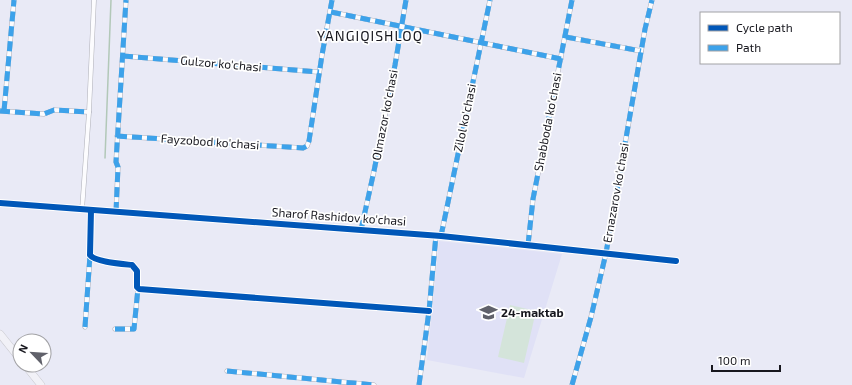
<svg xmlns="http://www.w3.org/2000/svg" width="852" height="385" viewBox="0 0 852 385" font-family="'Exo 2',sans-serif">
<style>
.built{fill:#e0e1f6}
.green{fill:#d4e4da}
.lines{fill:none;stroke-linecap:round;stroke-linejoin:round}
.stream{stroke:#b2c8b8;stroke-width:1.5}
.street-casing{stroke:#aeafb7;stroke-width:5}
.primary-casing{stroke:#c9c9cf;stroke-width:8}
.street{stroke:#fcfcfe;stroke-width:4}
.primary{stroke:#f1f1f7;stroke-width:7}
.quiet{stroke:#3da2ea;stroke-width:5;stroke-dasharray:10 5;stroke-linecap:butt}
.cycleway-casing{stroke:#fff;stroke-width:8}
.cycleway{stroke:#0057b8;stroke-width:6}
.labels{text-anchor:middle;stroke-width:3.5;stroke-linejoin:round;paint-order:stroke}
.street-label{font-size:12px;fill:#17171e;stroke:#fff}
.poi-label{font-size:12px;font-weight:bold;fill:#17171e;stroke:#fff;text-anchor:start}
.quarter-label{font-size:14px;letter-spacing:1px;fill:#17171e;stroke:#fff}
</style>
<rect width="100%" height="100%" fill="#e9eaf6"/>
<path class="built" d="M439,241L562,254L524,378L427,360Z"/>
<path class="green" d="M510,305L536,311L524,363L498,357Z"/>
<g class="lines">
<path class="stream" d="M105,158L111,0"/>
<defs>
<g id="street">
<path d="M331,12L561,59"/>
<path d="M566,37L641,51"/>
<path d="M123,56L319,72"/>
<path d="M0,111L44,114L54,110L89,112"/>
<path d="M4,111L14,0"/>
<path d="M117,136L303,148L307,146L309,141L322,55L332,0"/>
<path d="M0,203L441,236L676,261"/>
<path d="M82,210L89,112L94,0"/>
<path d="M91,210L90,255C95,262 123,264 132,265L137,271V287L139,289L429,311"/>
<path d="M116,212L118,167L116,162L126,0"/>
<path d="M361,230L374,171L395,65L406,0"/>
<path d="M441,236L490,0"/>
<path d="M528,245L533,199L572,0"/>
<path d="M85,327L90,256"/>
<path d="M115,329H134L138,288"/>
<path d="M227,371L374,385"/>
<path d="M419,385L429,311L436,235"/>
<path d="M572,385L591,317L606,253L645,29L652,0"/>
</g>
<g id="primary">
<path d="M0,334L20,359"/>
<path d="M25,365L41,385"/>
</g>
</defs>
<use href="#street" class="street-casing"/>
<use href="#primary" class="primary-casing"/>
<use href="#street" class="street"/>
<use href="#primary" class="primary"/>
<g class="quiet">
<path d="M331,12L561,59"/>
<path d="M566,37L641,51"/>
<path d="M123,56L319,72"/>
<path d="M0,111L44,114L54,110L89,112"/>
<path d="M4,111L14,0"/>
<path d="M117,136L303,148L307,146L309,141L322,55L332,0"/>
<path d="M116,212L118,167L116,162L126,0"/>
<path d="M361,230L374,171L395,65L406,0"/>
<path d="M441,236L490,0"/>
<path d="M528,245L533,199L572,0"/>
<path d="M85,327L90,255"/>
<path d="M115,329H134L138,288"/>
<path d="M227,371L374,385"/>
<path d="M419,385L429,311L436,235"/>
<path d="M572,385L591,317L606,253L645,29L652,0"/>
</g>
<defs>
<g id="cycleway">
<path d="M0,203L441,236L676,261"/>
<path d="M91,210L90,255C95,262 123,264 132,265L137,271V287L139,289L429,311"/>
</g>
</defs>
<use href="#cycleway" class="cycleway-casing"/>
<use href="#cycleway" class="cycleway"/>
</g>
<defs>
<symbol id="school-bare" viewBox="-9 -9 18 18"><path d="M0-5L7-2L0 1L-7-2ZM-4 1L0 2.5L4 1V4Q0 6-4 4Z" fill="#60616a" stroke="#fff" stroke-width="2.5" paint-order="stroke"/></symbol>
</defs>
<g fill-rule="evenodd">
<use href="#school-bare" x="476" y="300" width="25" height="25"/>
</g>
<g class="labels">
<g class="street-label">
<text transform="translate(221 64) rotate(5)" y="4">Gulzor ko'chasi</text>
<text transform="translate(385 115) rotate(-79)" y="4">Olmazor ko'chasi</text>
<text transform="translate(465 118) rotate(-78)" y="4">Zilol ko'chasi</text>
<text transform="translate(548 122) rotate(-79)" y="4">Shabboda ko'chasi</text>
<text transform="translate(210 142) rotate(4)" y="4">Fayzobod ko'chasi</text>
<text transform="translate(616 193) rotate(-80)" y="4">Ernazarov ko'chasi</text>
<text transform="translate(339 217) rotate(4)" y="4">Sharof Rashidov ko'chasi</text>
</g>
<g class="poi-label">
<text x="501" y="317">24-maktab</text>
</g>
<g class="quarter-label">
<text x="370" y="41">YANGIQISHLOQ</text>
</g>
</g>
<rect x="700" y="12" width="140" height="52" fill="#ffffff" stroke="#a2a2a5"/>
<rect x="708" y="25" width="20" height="6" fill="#0057b8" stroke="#a2a2a5"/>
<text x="736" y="32" font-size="12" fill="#17171e">Cycle path</text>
<rect x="708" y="45" width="20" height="6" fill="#3da2ea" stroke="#a2a2a5"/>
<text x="736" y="52" font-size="12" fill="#17171e">Path</text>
<g transform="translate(32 353) rotate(295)"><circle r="19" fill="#ffffff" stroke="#a2a2a5"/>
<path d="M0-3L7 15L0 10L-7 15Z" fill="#60616a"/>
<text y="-6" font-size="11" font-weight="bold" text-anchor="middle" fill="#17171e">N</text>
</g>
<path d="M712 365v6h68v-6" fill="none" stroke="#17171e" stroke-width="2"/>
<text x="718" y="365" font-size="12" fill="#17171e" stroke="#ffffff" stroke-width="3" paint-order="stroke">100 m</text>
</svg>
